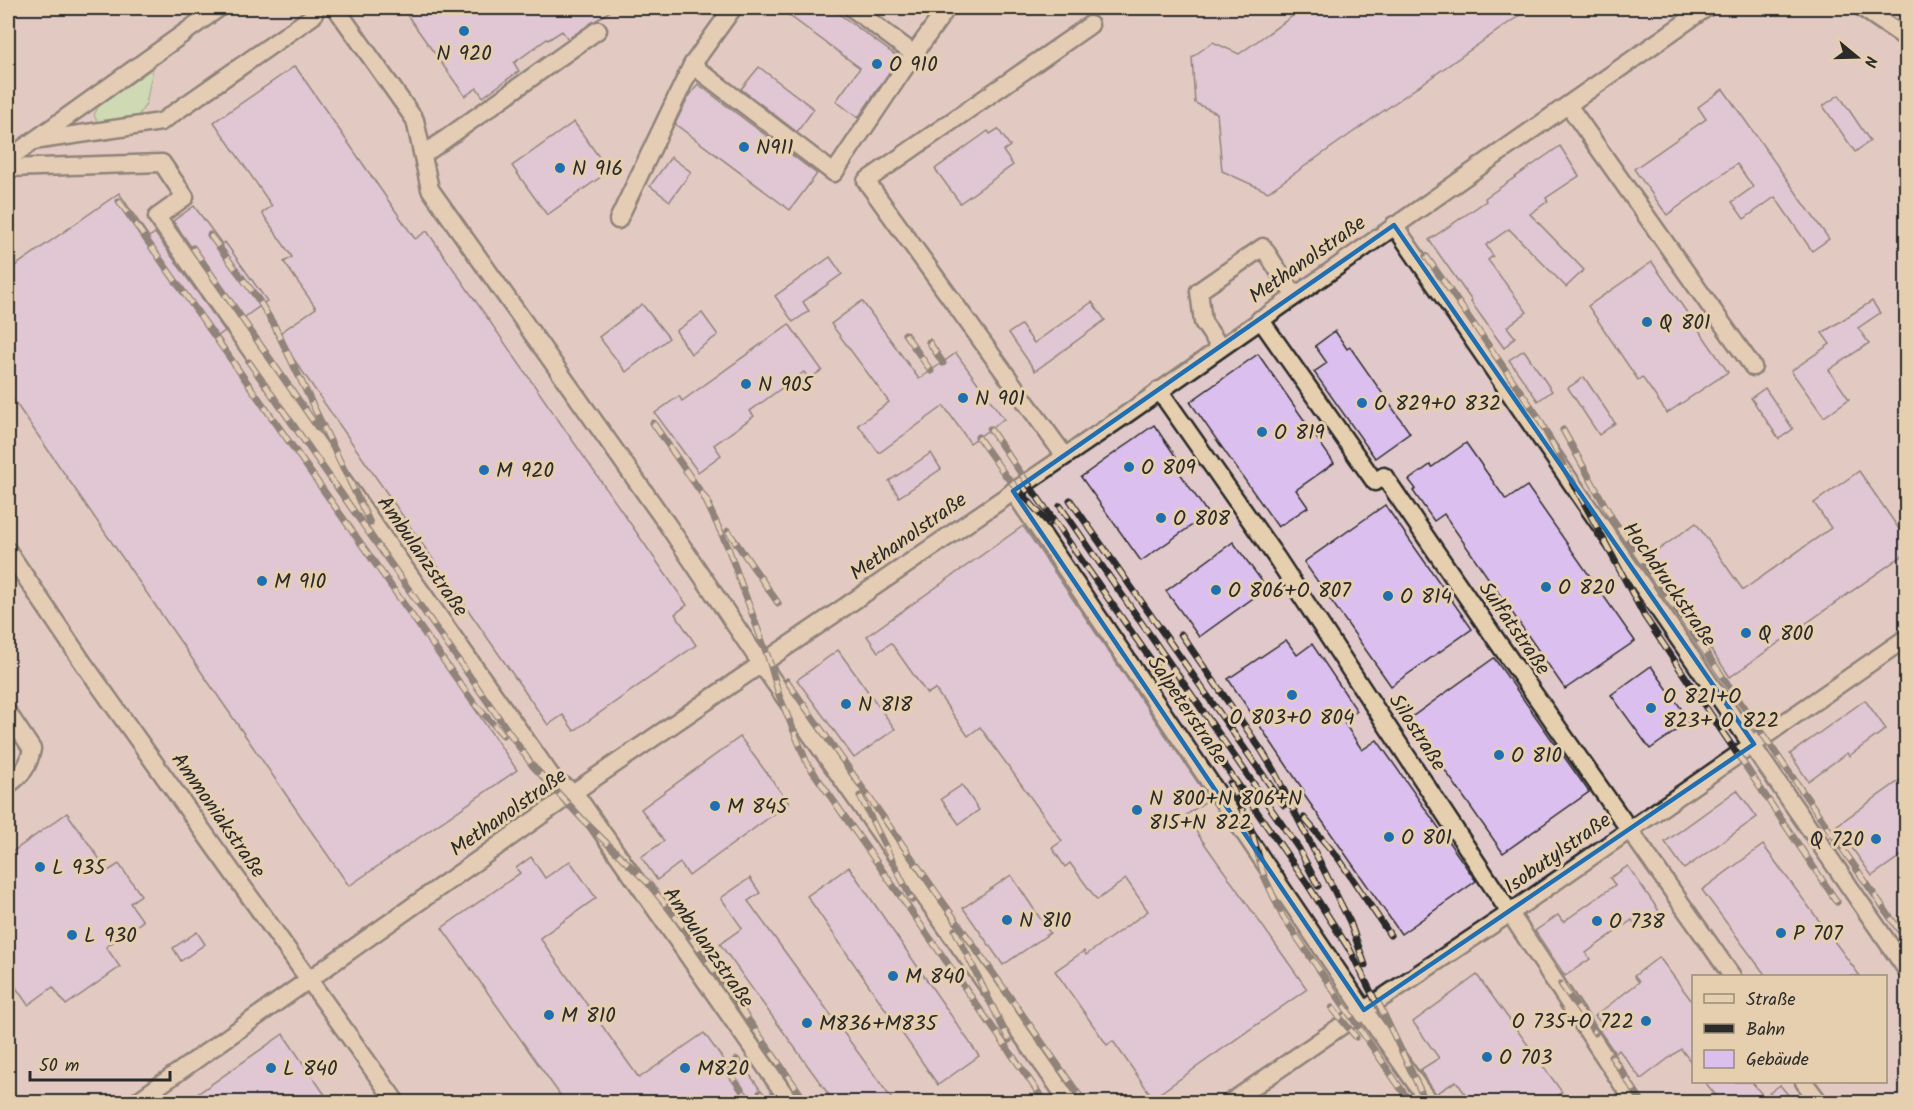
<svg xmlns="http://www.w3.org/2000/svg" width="1914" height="1110" viewBox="0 0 1914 1110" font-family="Kalam,sans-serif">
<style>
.built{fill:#e1c8cb;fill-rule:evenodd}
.green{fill:#b5ecae;stroke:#708c6c;stroke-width:1.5}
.building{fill:#dbc0ef;stroke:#2b2b2b;stroke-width:1.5}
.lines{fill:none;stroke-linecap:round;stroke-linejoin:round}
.street-casing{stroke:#2b2b2b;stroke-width:21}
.street{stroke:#e6cfae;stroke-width:16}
.rail-casing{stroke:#2b2b2b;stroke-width:7}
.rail{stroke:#e6cfae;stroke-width:4.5;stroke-dasharray:14;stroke-linecap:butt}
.marked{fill:none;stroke:#1f6fb2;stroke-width:4.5;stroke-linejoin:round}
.poi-dot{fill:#1f6fb2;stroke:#e6cfae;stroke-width:2}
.labels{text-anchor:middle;stroke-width:6;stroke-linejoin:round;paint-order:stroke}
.poi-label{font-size:21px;fill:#2b2b2b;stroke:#e6cfae;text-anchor:start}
.street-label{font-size:21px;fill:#2b2b2b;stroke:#e6cfae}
</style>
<rect width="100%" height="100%" fill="#e4ccbb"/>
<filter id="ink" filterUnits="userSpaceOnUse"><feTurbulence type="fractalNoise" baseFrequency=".0167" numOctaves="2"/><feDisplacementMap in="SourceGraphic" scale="12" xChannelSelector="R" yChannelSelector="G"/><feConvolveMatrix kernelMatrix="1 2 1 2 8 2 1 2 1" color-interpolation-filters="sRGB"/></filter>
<g filter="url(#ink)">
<path class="built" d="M8,8H1906V1102H8ZM1694,976H1886V1082H1694Z"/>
<path class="green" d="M153,68L146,104L137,118L98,123L94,115L98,107Z"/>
<g class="building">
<path d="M402,8H615L568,39L562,31L548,40L547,39L514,63L519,71L483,97L477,88L465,96Z"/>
<path d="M779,8H831L899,58L858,118L836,101L860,68Z"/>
<path d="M1304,8H1530L1268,192L1222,171L1217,113L1195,103L1192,57L1213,42L1239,54Z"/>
<path d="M295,66L415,239L427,231L687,605L675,614L696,645L574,731L563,715L548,725L277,335L316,308L284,262L292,257L262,213L272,206L214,122Z"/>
<path d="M759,67L814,109L797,132L741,89Z"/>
<path d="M698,84L817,174L790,210L675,124L688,98Z"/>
<path d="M1723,89L1829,239L1812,251L1775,197L1744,219L1732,202L1753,187L1737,164L1667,215L1634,169L1706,119L1698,107Z"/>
<path d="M1839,95L1870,141L1855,152L1823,106Z"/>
<path d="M574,122L609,171L547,215L512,166Z"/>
<path d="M998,129L1010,146L1003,151L1013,165L960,203L935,169L988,131L990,134Z"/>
<path d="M1560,146L1579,176L1546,198L1548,201L1530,214L1584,270L1566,287L1509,229L1486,245L1493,256L1488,260L1527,312L1507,327L1515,337L1504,348L1471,302L1472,301L1429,240L1486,201L1485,198Z"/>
<path d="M671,157L691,172L670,201L650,186Z"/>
<path d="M119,193L149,237L155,233L225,331L218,336L517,770L349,886L8,392V271Z"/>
<path d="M194,206L222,244L225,242L267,301L242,319L173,221Z"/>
<path d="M830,257L842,274L803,302L809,311L793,322L775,296Z"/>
<path d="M1652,262L1728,372L1667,413L1642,377L1638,380L1588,306Z"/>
<path d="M862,301L919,379L956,353L1004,419L970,443L944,406L879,453L858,425L889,402L831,324Z"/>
<path d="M1872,301L1880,313L1858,328L1869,343L1829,370L1849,399L1824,417L1791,371L1830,344L1822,333Z"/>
<path d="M1092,302L1105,320L1035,371L1009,333L1021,325L1034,343Z"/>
<path d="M642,304L669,338L626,372L599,337Z"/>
<path d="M702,313L718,335L691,354L676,331Z"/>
<path d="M789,324L822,370L809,379L804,372L750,411L754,416L714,445L721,455L698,472L655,413L679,396L682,401Z"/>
<path d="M1335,331L1347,349L1350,347L1410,433L1375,458L1314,372L1327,363L1315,346Z"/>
<path d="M1524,350L1552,391L1538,401L1509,360Z"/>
<path d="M1258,354L1334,463L1296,490L1308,507L1278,527L1190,402Z"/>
<path d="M1584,377L1615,423L1599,435L1568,388Z"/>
<path d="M1765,388L1793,429L1779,439L1751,398Z"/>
<path d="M1154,425L1176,457L1171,460L1208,514L1141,561L1081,477Z"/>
<path d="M1466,443L1506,500L1527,486L1635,641L1565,689L1444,514L1434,521L1413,491L1416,489L1409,480L1430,465L1432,467Z"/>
<path d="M931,453L941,469L899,497L889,481Z"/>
<path d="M1859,471L1906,539V553L1730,677L1647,558L1696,523L1743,590L1831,528L1814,503Z"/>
<path d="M1385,505L1472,629L1391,686L1304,562Z"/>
<path d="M1023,526L1209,799L1185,816L1307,989L1153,1098L1113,1041L1107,1045L1055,971L1084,951L1086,955L1148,911L1126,879L1097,900L1070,863L1065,867L1052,848L1062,841L980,727L968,736L935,689L927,694L891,643L878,652L867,636Z"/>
<path d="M1233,542L1267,588L1199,637L1166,591Z"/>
<path d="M1286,640L1297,655L1312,644L1357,711L1343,721L1362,750L1377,740L1476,881L1401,934L1302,792L1304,791L1228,679Z"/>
<path d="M838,650L895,729L854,758L797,680Z"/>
<path d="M1494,658L1589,792L1503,853L1409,719Z"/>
<path d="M1651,666L1690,721L1650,749L1611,695Z"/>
<path d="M1865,700L1886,729L1849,756L1847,753L1808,781L1790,754Z"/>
<path d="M740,737L789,803L689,876L680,863L657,880L641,857L664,841L641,809Z"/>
<path d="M1906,776V852L1872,876L1836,826Z"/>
<path d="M962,785L979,810L959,824L941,799Z"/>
<path d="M1737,790L1757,817L1684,869L1665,842Z"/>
<path d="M67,813L108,871L119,864L141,895L130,903L143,921L106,947L120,967L66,1005L53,987L28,1005L8,976V855Z"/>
<path d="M1763,845L1860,976H1766L1702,890Z"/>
<path d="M531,857L545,878L570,861L596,898L540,938L639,1078L704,1033L733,1073L743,1065L762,1092L746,1102H565L442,928L520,873L516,868Z"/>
<path d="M1628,866L1659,911L1636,927L1632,920L1586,953L1590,959L1565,976L1535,931L1558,915L1563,922L1615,885L1610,878Z"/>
<path d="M849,867L979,1056L938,1085L807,896Z"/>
<path d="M1011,875L1050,933L1003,965L963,908Z"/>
<path d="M750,878L760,893L748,901L894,1102H834L720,944L742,928L721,898Z"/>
<path d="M197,932L205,944L181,961L173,948Z"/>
<path d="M1659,957L1694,1004V1066L1681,1049L1641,1079L1619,1050L1615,1053L1599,1030L1604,1027L1595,1016L1639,982L1634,976Z"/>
<path d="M1477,975L1562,1092L1548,1102H1471L1456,1081L1436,1094L1420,1070L1439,1058L1413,1022Z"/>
<path d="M283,1034L330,1102H186Z"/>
<path d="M1705,1082H1752L1764,1097L1780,1085L1794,1102H1721Z"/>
</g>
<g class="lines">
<defs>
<g id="street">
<path d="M336,8L415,120L430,189L667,524L762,665L1069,1102"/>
<path d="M733,8L692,65L834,173L914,54L852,8"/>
<path d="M1862,8L1906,38"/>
<path d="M914,54L947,8"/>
<path d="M1568,105L1753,367"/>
<path d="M33,141L161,122L313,16L316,8"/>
<path d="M423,155L598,30"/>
<path d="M8,159L219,8"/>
<path d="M8,168L162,163L185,197L157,217L554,780L574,792L790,1102"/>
<path d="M618,220L692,65"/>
<path d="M1394,225L1906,969"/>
<path d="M1260,319L1375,482L1384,476L1497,641L1732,976"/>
<path d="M1220,347L1203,322L1199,291L1263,247L1294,295"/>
<path d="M1159,390L1276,557L1634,1102"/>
<path d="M1064,455L866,181L1090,25"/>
<path d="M1013,491L1364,1010L1429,1102"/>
<path d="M8,551L84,664L396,1102"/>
<path d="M8,713L32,749C28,767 23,774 8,785"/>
<path d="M1804,1082L1819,1102"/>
<path d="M136,1102L574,792L1124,416L1706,8"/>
<path d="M1231,1102L1376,1002L1510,913L1906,638"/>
</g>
</defs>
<use href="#street" class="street-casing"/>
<use href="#street" class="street"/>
<defs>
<g id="rail">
<path d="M119,201L473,702L503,735"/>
<path d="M210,235L258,299L274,325L370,523"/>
<path d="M193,248L318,428"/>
<path d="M1426,256L1537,415L1645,617L1837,902"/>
<path d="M905,334L931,371"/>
<path d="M929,342L943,363"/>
<path d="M249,362L532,765L584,821L648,883L682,925L806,1102"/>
<path d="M653,423L709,504"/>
<path d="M990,429L1308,885L1349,949"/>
<path d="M1563,430L1612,518L1906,940"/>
<path d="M978,437L1006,476L1049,524"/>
<path d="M704,497L727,545L769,660L779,695L807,763L1045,1102"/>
<path d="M1070,500L1284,805"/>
<path d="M1060,506L1299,849L1318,886"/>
<path d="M728,531L778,603"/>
<path d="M1181,634L1262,751L1274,771L1350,922L1365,965"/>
<path d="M787,681L1084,1102"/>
<path d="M1230,783L1252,832L1264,876L1283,917L1410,1102"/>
<path d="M860,796L912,900"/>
<path d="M1304,818L1339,859L1390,935"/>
<path d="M955,930L1009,1040"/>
<path d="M1346,942L1380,1010"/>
<path d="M1561,984L1595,1033"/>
<path d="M1378,1002L1426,1102"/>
<path d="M1332,1008L1356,1037"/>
<path d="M1611,1056L1642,1102"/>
<path d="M737,1060L741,1066"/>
<path d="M727,1069L750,1102"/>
<path d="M760,1093L767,1102"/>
</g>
</defs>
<use href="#rail" class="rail-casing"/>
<use href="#rail" class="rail"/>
</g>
</g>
<path d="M0 0H1914V1110H0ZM1394,225L1754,744L1364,1010L1013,491Z" fill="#e4ccbb" fill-opacity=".55" fill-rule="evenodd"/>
<path class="marked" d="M1394,225L1754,744L1364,1010L1013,491Z"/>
<g class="poi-dot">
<circle cx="464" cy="31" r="6"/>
<circle cx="877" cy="64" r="6"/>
<circle cx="744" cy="147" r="6"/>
<circle cx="560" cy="168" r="6"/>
<circle cx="1647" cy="322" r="6"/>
<circle cx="746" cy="384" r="6"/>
<circle cx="963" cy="398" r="6"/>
<circle cx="1362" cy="403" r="6"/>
<circle cx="1262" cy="432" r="6"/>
<circle cx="1129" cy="467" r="6"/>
<circle cx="484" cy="470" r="6"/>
<circle cx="1161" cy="518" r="6"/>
<circle cx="262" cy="581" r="6"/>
<circle cx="1546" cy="587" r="6"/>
<circle cx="1216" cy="590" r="6"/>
<circle cx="1388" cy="596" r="6"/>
<circle cx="1746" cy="633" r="6"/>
<circle cx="1292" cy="695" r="6"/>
<circle cx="846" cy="704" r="6"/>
<circle cx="1651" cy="708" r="6"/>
<circle cx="1499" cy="755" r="6"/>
<circle cx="715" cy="806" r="6"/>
<circle cx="1137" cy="810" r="6"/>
<circle cx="1389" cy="837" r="6"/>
<circle cx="1876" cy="839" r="6"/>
<circle cx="40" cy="867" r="6"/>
<circle cx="1007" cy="920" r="6"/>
<circle cx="1597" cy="921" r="6"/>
<circle cx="1781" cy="933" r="6"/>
<circle cx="72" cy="935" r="6"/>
<circle cx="893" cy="976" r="6"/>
<circle cx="549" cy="1015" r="6"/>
<circle cx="1646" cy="1021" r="6"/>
<circle cx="807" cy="1023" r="6"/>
<circle cx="1487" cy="1057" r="6"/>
<circle cx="271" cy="1068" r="6"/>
<circle cx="685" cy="1068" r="6"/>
</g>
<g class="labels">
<g class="poi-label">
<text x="464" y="60" text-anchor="middle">N 920</text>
<text x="889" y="71">O 910</text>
<text x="756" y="154">N911</text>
<text x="572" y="175">N 916</text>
<text x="1659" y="329">Q 801</text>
<text x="758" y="391">N 905</text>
<text x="975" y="405">N 901</text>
<text x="1374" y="410">O 829+O 832</text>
<text x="1274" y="439">O 819</text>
<text x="1141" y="474">O 809</text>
<text x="496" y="477">M 920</text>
<text x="1173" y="525">O 808</text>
<text x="274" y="588">M 910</text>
<text x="1558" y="594">O 820</text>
<text x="1228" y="597">O 806+O 807</text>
<text x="1400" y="603">O 814</text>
<text x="1758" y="640">Q 800</text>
<text x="1663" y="703">O 821+O<tspan x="1663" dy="24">823+ O 822</tspan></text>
<text x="858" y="711">N 818</text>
<text x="1292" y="724" text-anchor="middle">O 803+O 804</text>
<text x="1511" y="762">O 810</text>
<text x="1149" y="805">N 800+N 806+N<tspan x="1149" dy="24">815+N 822</tspan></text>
<text x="727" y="813">M 845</text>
<text x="1401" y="844">O 801</text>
<text x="1864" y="846" text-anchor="end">Q 720</text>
<text x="52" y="874">L 935</text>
<text x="1019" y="927">N 810</text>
<text x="1609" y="928">O 738</text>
<text x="1793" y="940">P 707</text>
<text x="84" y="942">L 930</text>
<text x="905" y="983">M 840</text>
<text x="561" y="1022">M 810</text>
<text x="1634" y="1028" text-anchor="end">O 735+O 722</text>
<text x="819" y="1030">M836+M835</text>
<text x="1499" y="1064">O 703</text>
<text x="283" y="1075">L 840</text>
<text x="697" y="1075">M820</text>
</g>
<g class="street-label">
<text transform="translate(1307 259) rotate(-35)" y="7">Methanolstraße</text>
<text transform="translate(908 536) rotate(-35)" y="7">Methanolstraße</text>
<text transform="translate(423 556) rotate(55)" y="7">Ambulanzstraße</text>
<text transform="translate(1670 584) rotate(55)" y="7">Hochdruckstraße</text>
<text transform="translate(1515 628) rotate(55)" y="7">Sulfatstraße</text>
<text transform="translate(1188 710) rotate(56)" y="7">Salpeterstraße</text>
<text transform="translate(1418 732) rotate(57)" y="7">Silostraße</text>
<text transform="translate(508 812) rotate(-35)" y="7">Methanolstraße</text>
<text transform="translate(219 815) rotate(55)" y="7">Ammoniakstraße</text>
<text transform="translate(1557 853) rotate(-35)" y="7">Isobutylstraße</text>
<text transform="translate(709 947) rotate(55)" y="7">Ambulanzstraße</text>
</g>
</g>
<rect width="1914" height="1110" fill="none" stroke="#e6cfae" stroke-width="30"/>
<rect x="15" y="15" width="1884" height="1080" fill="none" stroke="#2b2b2b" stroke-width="2" filter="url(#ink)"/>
<rect x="1692" y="975" width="195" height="108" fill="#e6cfae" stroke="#9b8d7a" stroke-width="1.5"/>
<rect x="1704" y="994" width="30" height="9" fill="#e6cfae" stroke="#9b8d7a" stroke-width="1.5"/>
<text x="1746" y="1005" font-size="18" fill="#2b2b2b">Straße</text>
<rect x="1704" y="1024" width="30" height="9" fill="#2b2b2b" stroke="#9b8d7a" stroke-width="1.5"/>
<text x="1746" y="1035" font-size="18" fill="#2b2b2b">Bahn</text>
<rect x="1704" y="1050" width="30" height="18" fill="#dbc0ef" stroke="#9b8d7a" stroke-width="1.5"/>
<text x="1746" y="1065" font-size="18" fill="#2b2b2b">Gebäude</text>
<g transform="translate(1857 57) rotate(109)" stroke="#e6cfae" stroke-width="4.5" paint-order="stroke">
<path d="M0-4.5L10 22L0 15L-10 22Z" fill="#2b2b2b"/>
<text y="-9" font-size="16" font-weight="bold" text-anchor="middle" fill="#2b2b2b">N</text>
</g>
<path d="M30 1071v9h140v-9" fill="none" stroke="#2b2b2b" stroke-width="3"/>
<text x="39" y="1071" font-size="18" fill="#2b2b2b" stroke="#e6cfae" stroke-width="4.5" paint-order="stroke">50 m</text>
</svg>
